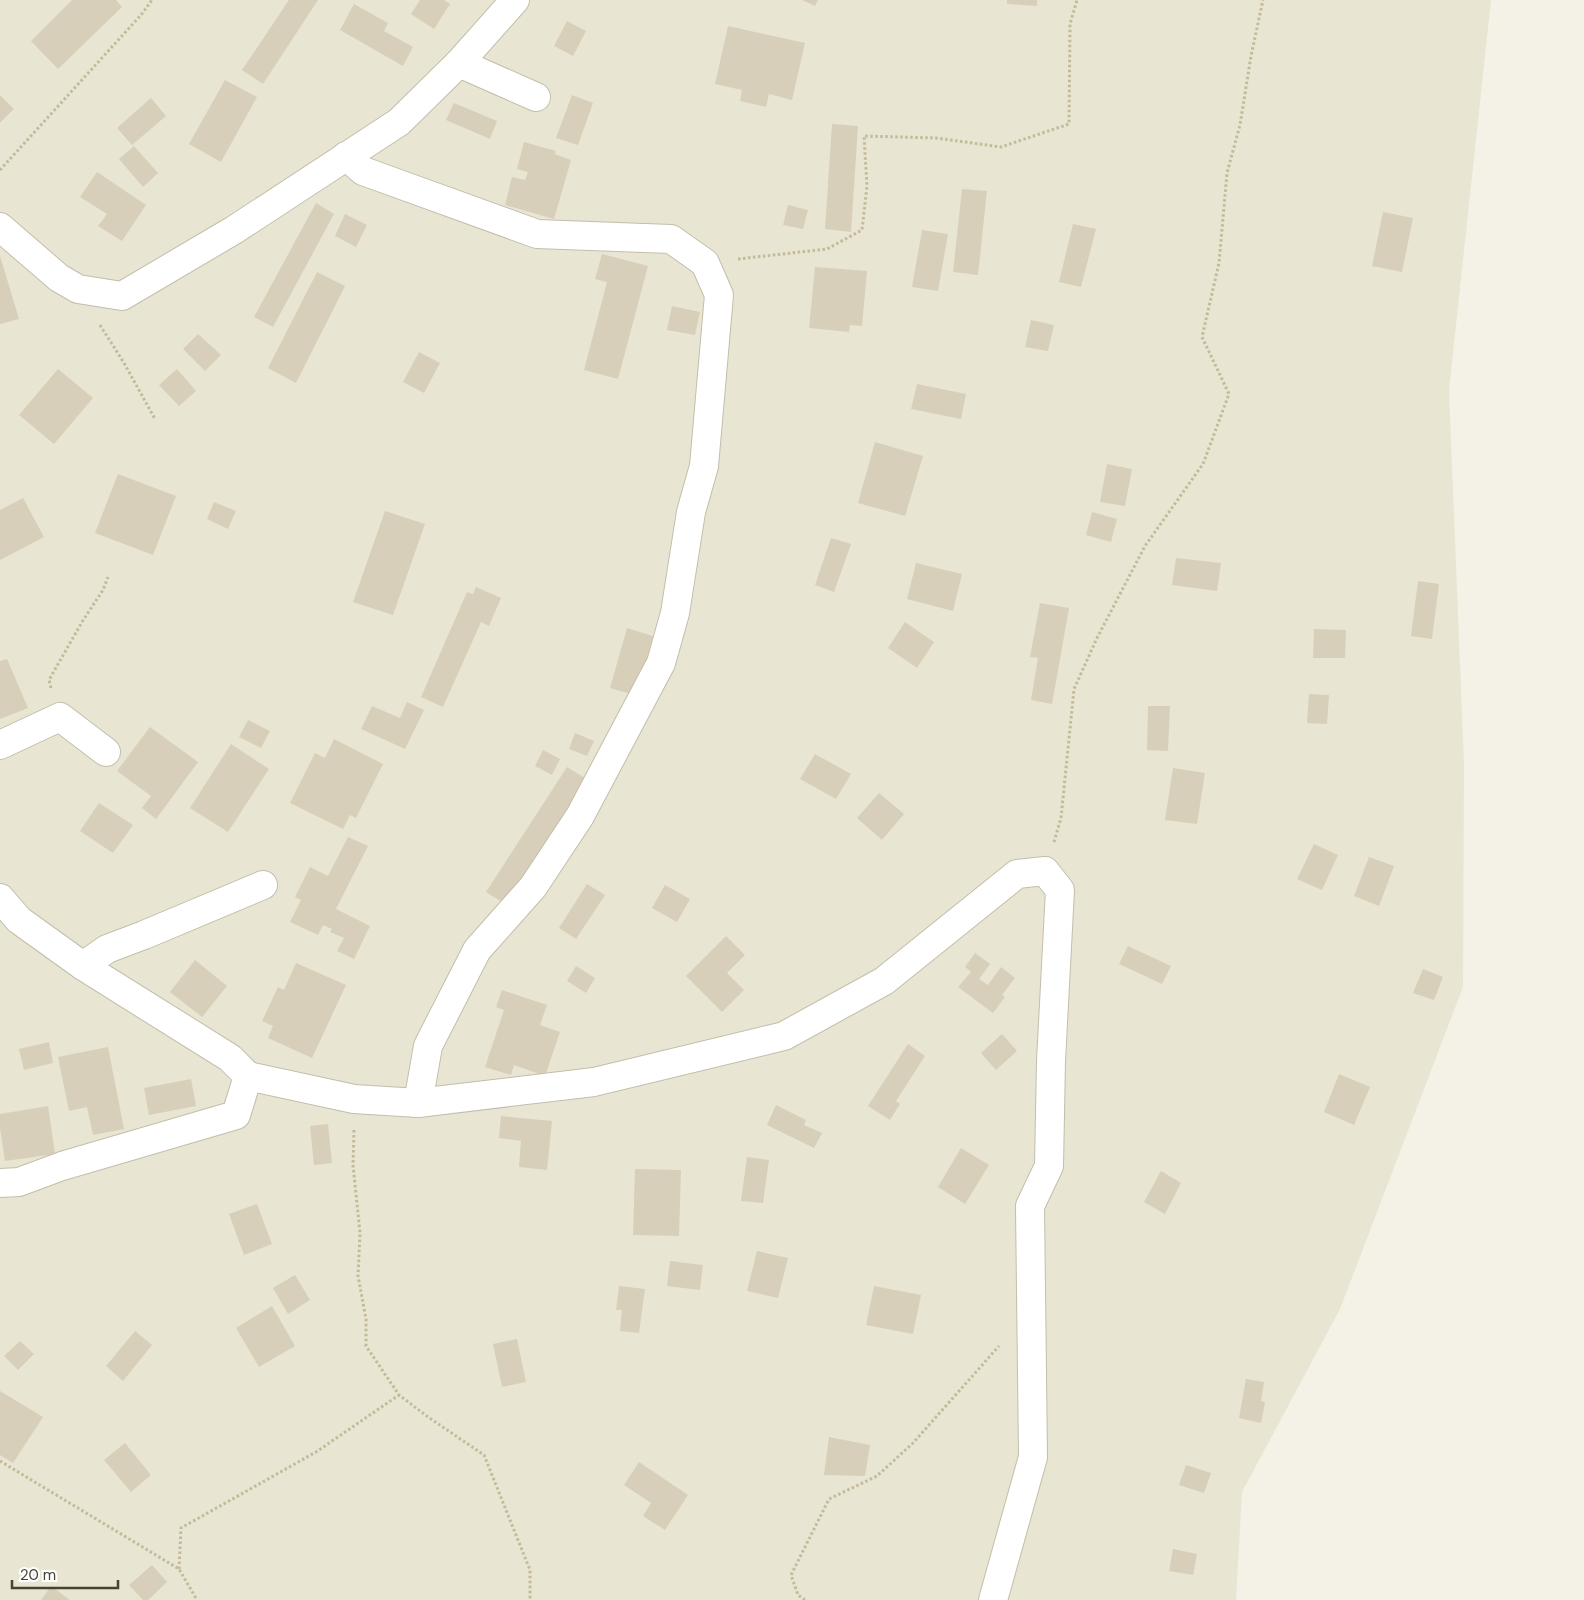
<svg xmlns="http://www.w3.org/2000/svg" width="1584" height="1600" viewBox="0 0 1584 1600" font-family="'DM Sans',sans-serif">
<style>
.residential{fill:#e9e5d3}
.building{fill:#d7cfba}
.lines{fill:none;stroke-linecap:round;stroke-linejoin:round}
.minor-casing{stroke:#c3beaa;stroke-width:30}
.path{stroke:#c3ba98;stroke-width:3;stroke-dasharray:2.5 2.5;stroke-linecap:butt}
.minor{stroke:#fff;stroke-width:28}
</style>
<rect width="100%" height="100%" fill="#f4f2e6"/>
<path class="residential" d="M0,0H1491L1449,390L1464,764L1463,987L1340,1309L1242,1492L1236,1600H0Z"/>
<g class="building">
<path d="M72,0H116L122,7L58,69L31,41Z"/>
<path d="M289,0H318L263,84L242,70Z"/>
<path d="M420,0H444L450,4L434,29L411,14Z"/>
<path d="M802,0H818L815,6Z"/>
<path d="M1007,0H1037V6L1007,4Z"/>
<path d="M354,4L388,23L384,31L413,47L403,66L340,30Z"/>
<path d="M567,21L586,31L573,56L554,46Z"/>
<path d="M728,26L805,43L792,100L769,94L766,107L740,101L742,90L715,84Z"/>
<path d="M225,80L257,97L221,162L189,144Z"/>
<path d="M0,95L14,109L0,123Z"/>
<path d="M572,95L593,103L578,145L556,138Z"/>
<path d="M151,98L166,116L132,145L117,128Z"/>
<path d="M454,103L497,121L490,139L446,120Z"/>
<path d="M832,124L858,126L851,232L825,229Z"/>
<path d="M524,142L556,151L555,154L571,160L554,219L505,205L512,177L525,180L528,172L517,169Z"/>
<path d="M134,146L158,173L143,187L119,159Z"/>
<path d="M97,172L146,205L122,241L98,226L107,214L80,197Z"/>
<path d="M962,189L987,191L978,275L953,272Z"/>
<path d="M316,203L334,214L273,327L254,317Z"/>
<path d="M788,205L808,210L803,229L783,225Z"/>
<path d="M1383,212L1413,218L1402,272L1372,266Z"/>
<path d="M345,214L367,225L356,247L335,236Z"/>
<path d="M1073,224L1096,229L1081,287L1059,282Z"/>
<path d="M922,230L948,234L938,291L912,287Z"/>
<path d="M602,254L648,266L618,379L584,370L607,282L595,279Z"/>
<path d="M0,256L19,319L0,324Z"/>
<path d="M815,267L867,271L862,326L850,325L849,332L809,328Z"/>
<path d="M317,272L345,286L296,383L268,368Z"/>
<path d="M672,306L700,312L695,335L667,330Z"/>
<path d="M1031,320L1054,325L1048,351L1025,347Z"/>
<path d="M198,334L221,355L205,371L183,349Z"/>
<path d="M419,352L440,363L424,393L403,382Z"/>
<path d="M58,369L93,398L54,444L19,415Z"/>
<path d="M177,369L196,391L179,406L159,385Z"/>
<path d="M917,384L966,394L961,419L911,409Z"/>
<path d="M875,442L923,456L905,516L858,503Z"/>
<path d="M1107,464L1132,469L1125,506L1100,502Z"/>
<path d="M118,474L176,496L153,555L95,533Z"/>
<path d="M23,498L44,537L0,560V510Z"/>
<path d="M214,502L236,511L228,529L207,519Z"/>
<path d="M385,511L425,524L393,615L353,602Z"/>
<path d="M1092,512L1117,519L1111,542L1086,535Z"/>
<path d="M831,538L851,544L834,592L815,585Z"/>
<path d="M1176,558L1221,563L1217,591L1172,585Z"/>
<path d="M916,563L962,574L953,611L907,599Z"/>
<path d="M1418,581L1439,584L1432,639L1411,636Z"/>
<path d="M476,587L501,598L489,626L481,622L443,707L421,697L467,592L473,594Z"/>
<path d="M1040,603L1069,608L1052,704L1031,700L1038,658L1030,657Z"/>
<path d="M905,622L934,642L917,668L888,648Z"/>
<path d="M627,628L656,637L638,696L610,688Z"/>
<path d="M1314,629L1346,630L1345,658H1313Z"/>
<path d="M7,659L28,708L0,719V661Z"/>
<path d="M1309,694L1329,695L1327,724L1307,723Z"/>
<path d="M407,702L424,710L405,749L361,729L372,706L400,718Z"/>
<path d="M1148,706H1170L1168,751L1147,750Z"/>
<path d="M248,720L270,731L261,748L239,737Z"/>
<path d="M150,727L198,762L156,819L142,808L151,796L117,771Z"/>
<path d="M575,733L594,741L587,756L569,749Z"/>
<path d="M334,739L383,764L356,818L350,815L343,829L290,803L315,753L325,758Z"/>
<path d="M231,744L269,769L228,832L190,808Z"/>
<path d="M543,750L560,759L552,775L535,766Z"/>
<path d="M815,754L851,774L836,799L800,779Z"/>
<path d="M567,767L588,780L507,905L486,892Z"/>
<path d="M1173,768L1205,773L1197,824L1165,820Z"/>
<path d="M879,793L904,814L882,840L857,818Z"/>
<path d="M99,803L133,825L113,853L80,831Z"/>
<path d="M348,837L368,846L336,909L370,926L354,959L337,951L344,938L330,932L332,929L323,925L318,935L290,922L301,900L295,897L310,867L328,876Z"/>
<path d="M1314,844L1338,855L1322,890L1297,879Z"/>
<path d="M1369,857L1394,866L1379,906L1354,896Z"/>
<path d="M587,884L605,895L576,939L559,928Z"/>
<path d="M665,885L690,899L677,922L652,908Z"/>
<path d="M726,936L745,955L727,973L744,990L722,1012L686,976Z"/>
<path d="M1128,946L1171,966L1162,984L1119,964Z"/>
<path d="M975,953L990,964L979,979L988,985L1001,967L1015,978L1002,995L1005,997L993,1013L958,987L971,972L965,967Z"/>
<path d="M195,960L227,986L202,1017L170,992Z"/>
<path d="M296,963L346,985L312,1058L268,1038L273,1026L262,1021L278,987L284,990Z"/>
<path d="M576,966L595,978L586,993L567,981Z"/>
<path d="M1423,969L1443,977L1434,1000L1413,993Z"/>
<path d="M502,990L547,1005L540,1025L560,1032L545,1076L514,1065L511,1075L485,1067L504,1010L496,1007Z"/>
<path d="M1002,1034L1017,1051L996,1070L981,1053Z"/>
<path d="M49,1042L53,1063L24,1070L19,1049Z"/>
<path d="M908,1044L925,1056L896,1101L900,1104L890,1120L868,1106Z"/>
<path d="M108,1047L124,1129L93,1135L87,1107L69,1111L58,1057Z"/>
<path d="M1339,1074L1370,1087L1354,1125L1324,1112Z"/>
<path d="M191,1079L196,1106L149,1115L144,1088Z"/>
<path d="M776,1105L806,1120L804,1125L822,1133L814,1148L767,1125Z"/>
<path d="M48,1106L55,1154L5,1161L0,1128V1114Z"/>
<path d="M501,1116L552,1121L547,1170L519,1167L521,1141L499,1138Z"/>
<path d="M328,1124L332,1163L314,1165L310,1126Z"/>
<path d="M961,1148L989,1165L965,1204L938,1187Z"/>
<path d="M747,1157L769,1160L763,1203L741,1201Z"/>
<path d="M635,1169L681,1170L679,1236L633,1235Z"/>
<path d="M1161,1171L1181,1183L1165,1214L1144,1202Z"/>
<path d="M257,1204L272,1244L244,1255L229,1214Z"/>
<path d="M757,1251L788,1258L778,1298L747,1291Z"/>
<path d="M670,1261L703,1265L700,1290L667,1286Z"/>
<path d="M295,1275L310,1300L288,1314L273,1288Z"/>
<path d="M619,1286L645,1289L639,1333L620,1331L622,1310H616Z"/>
<path d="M874,1286L921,1295L913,1334L866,1325Z"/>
<path d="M272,1306L295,1346L259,1367L236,1328Z"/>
<path d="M135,1331L152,1345L123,1381L106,1366Z"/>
<path d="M517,1339L526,1382L502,1387L493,1344Z"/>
<path d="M20,1341L34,1354L18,1370L4,1356Z"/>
<path d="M1246,1379L1264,1382L1261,1401L1265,1402L1261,1423L1239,1418Z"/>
<path d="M0,1391L43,1417L13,1463L0,1455Z"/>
<path d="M829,1437L870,1445L865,1476L824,1475Z"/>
<path d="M125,1443L151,1475L131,1492L104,1460Z"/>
<path d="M639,1462L688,1495L665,1530L643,1516L651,1503L624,1485Z"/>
<path d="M1186,1465L1211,1473L1204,1493L1179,1485Z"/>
<path d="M1173,1549L1197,1554L1193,1575L1169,1571Z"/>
<path d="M152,1565L167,1582L148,1600H143L129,1585Z"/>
<path d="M51,1586L70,1600H41Z"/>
</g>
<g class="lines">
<defs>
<g id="minor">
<path d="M459,63L536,97"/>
<path d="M346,156L363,171L537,234L671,239L705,263L719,295L704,466L691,512L675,613L661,663L580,816L533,887L477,950L428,1046L418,1103"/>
<path d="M0,227L59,278L78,289L122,296L234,230L399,122L459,63L515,0"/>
<path d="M0,745L60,717L106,752"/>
<path d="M0,898L19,920L83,966L230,1058L248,1076"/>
<path d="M83,966L107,949L144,935L263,885"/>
<path d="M0,1183L19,1182L62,1166L236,1115L248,1076L354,1099L418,1103L594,1082L784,1036L884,981L1017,874L1045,871L1060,890L1051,1061L1049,1166L1030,1206L1033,1457L993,1600"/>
</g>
</defs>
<use href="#minor" class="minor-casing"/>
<g class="path">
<path d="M0,170L141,15L152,0"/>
<path d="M738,259L827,249L862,230L867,186L864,136L936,138L1001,147L1069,124L1070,24L1077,0"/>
<path d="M100,325L124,363L155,419"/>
<path d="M51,688L49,680L82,622L103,590L108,577"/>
<path d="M1054,842L1061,818L1074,689L1097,638L1145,546L1203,464L1229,394L1202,337L1219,263L1227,173L1240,125L1251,56L1263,0"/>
<path d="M354,1130L353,1165L360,1233L358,1276L366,1319V1346L399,1395L428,1417L484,1455L530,1570V1600"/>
<path d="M0,1461L179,1569L197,1600"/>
<path d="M179,1569L181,1528L316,1452L399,1395"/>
<path d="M805,1600L798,1595L791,1575L829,1499L877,1476L913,1443L999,1346"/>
</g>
<use href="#minor" class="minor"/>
</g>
<path d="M12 1580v8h106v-8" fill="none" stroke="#474234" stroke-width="2.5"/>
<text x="20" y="1580" font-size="15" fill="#474234" stroke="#ffffff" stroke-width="4" paint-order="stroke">20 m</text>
</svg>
